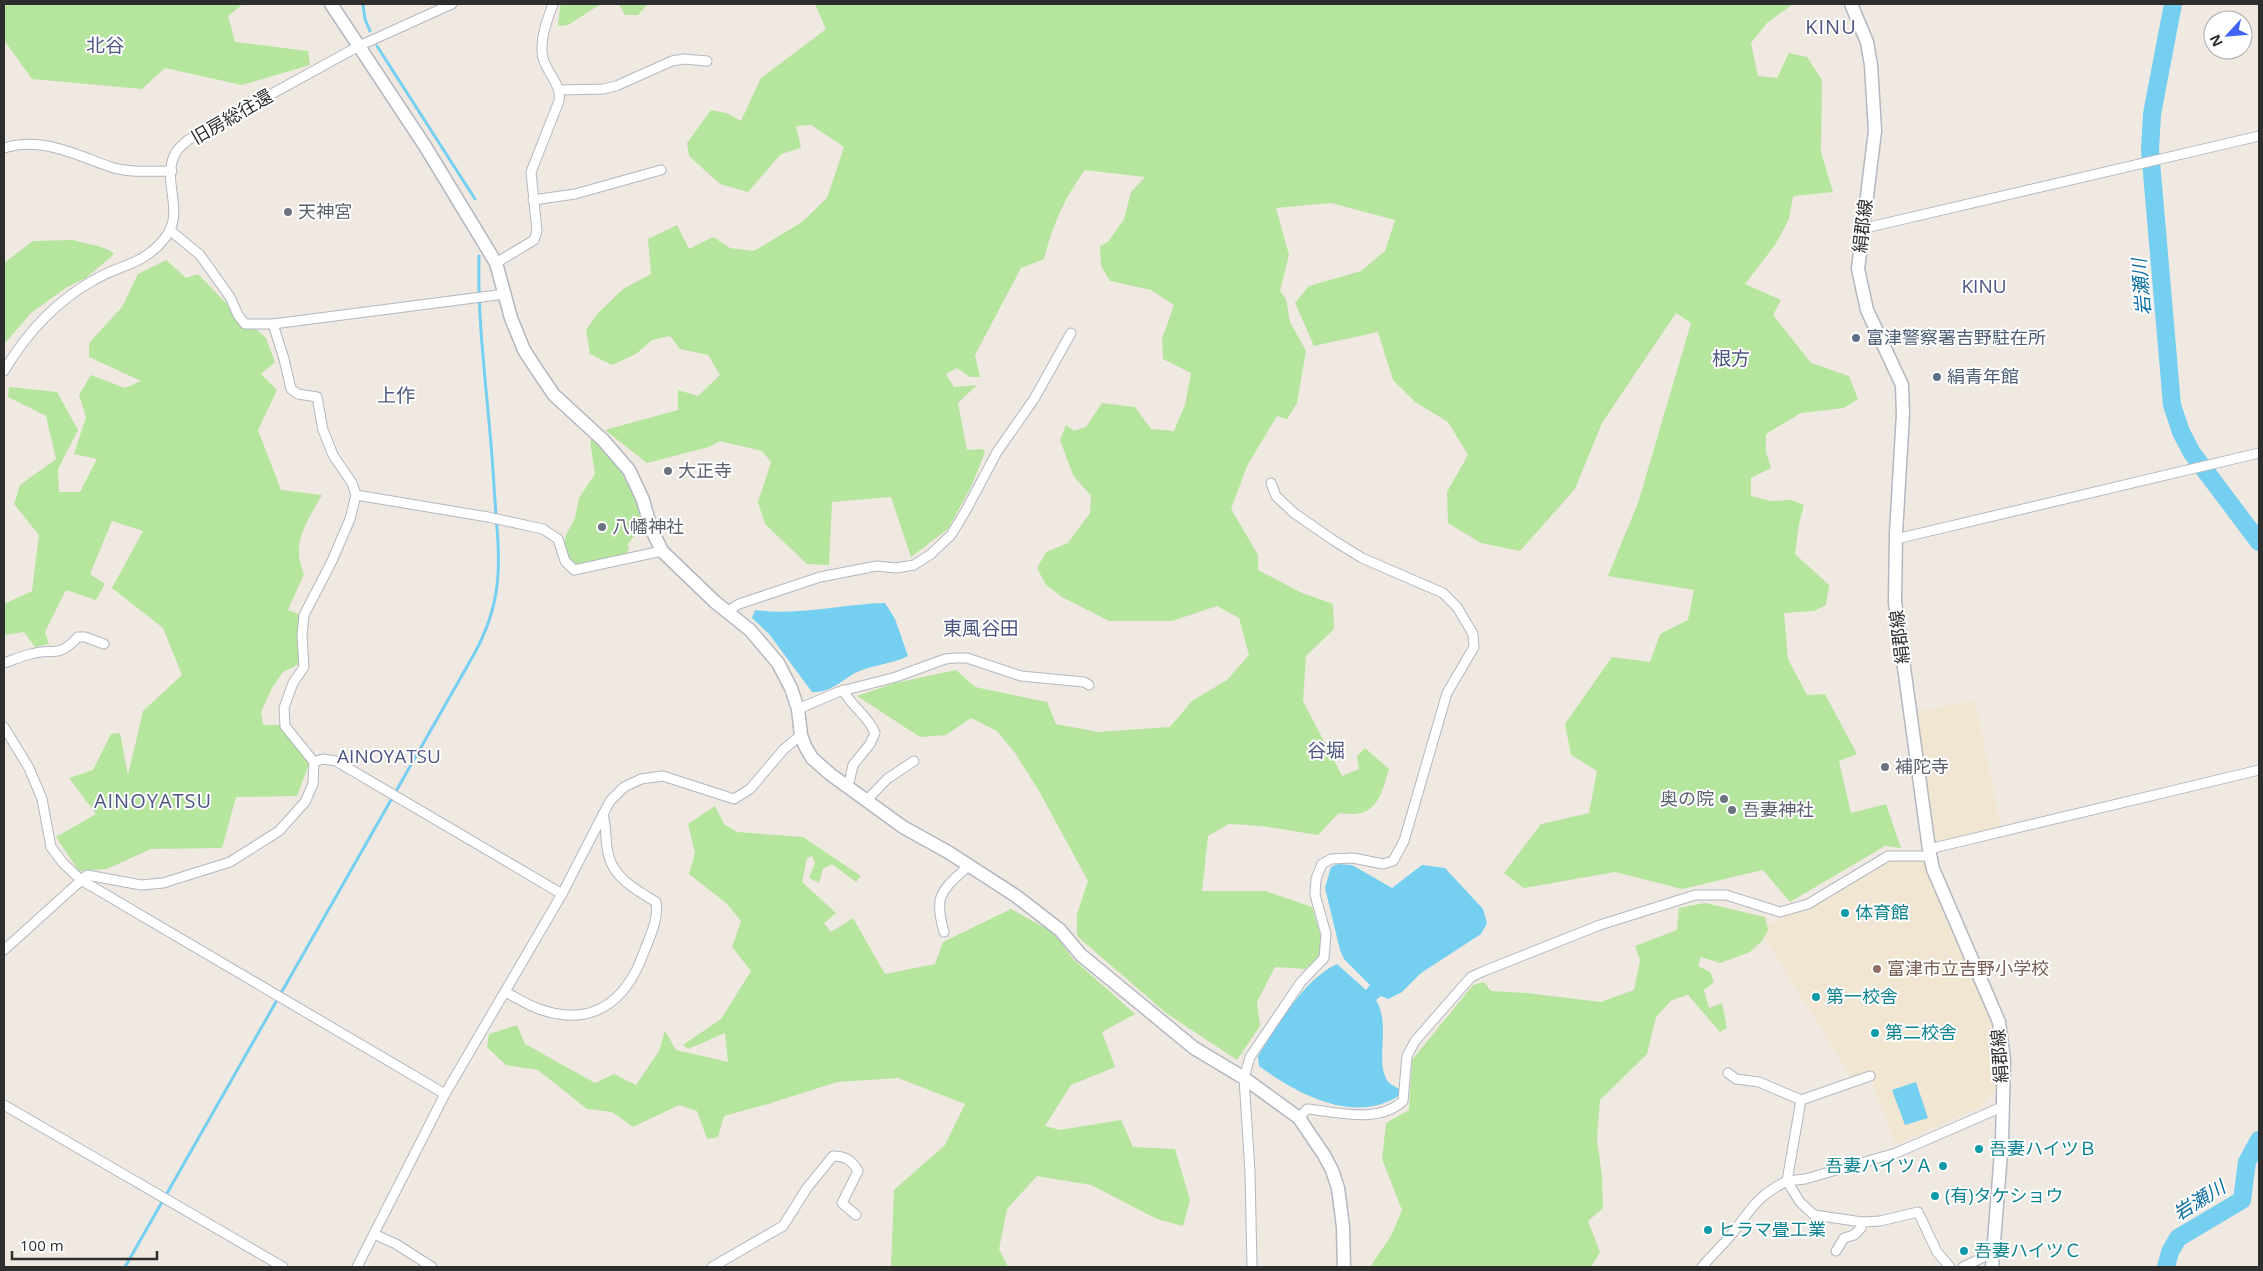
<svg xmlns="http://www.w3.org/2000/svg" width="2263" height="1271" viewBox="0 0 2263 1271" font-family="'Open Sans','Noto Sans JP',sans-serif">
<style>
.education{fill:#f0e6d1}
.green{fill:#b6e59e}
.water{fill:#75cff0}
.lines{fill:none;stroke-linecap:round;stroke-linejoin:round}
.stream{stroke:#75cff0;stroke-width:3}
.river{stroke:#75cff0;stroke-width:18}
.street-casing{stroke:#b4b7c1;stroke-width:11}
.secondary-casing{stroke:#b4b7c1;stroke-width:15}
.street{stroke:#fff;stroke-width:9}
.secondary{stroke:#fff;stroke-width:12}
.worship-dot{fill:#6b7280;stroke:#fff;stroke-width:2}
.service-dot{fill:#5c6f8a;stroke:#fff;stroke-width:2}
.culture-dot{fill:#0f9aa8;stroke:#fff;stroke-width:2}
.education-dot{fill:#8d6e63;stroke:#fff;stroke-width:2}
.labels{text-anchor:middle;stroke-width:4;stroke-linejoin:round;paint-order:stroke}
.street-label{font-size:18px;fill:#2e2e2e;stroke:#fff}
.worship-label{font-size:18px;fill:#5b616d;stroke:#fff;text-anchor:start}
.service-label{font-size:18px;fill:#4e5e75;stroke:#fff;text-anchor:start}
.culture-label{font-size:18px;fill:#0d838f;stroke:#fff;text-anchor:start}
.education-label{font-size:18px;fill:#785e54;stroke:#fff;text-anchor:start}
.neighbourhood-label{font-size:19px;fill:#4d5680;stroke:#fff}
.water-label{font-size:19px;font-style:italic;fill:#0d6fa3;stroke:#fff}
.quarter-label{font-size:20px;letter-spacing:1px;fill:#4d5680;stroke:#fff}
</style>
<rect width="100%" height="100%" fill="#efe9e1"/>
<g class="education">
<path d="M1975,701L2001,826L1936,842L1932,841L1916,711Z"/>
<path d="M1892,859L1924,862L1990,1010L1995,1031L1998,1086L1982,1106L1895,1145L1870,1076L1854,1081L1758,928L1809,907Z"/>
</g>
<g class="green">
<path d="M4,4H243L228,16L235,42L308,51L310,65L242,85L165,68L142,89L32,79L4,40Z"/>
<path d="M563,4H601L568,25L558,26L560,6Z"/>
<path d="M619,4H648L638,15H625Z"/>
<path d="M815,4H1793L1767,23L1751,43L1758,76L1777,78L1789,53L1807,57L1822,80L1821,152L1833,192L1793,196L1789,219L1775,245L1745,284L1781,300L1773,315L1811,363L1849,376L1858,399L1844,408L1801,413L1766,434V452L1771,468L1751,478V496L1771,501L1791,500L1804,505L1799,524L1795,554L1829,585L1826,605L1814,611L1784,613L1788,659L1807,695L1825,694L1857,754L1839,761L1851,813L1886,804L1901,848L1885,846L1790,902L1763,870L1682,889L1615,872L1524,888L1504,873L1541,824L1589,813L1597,771L1571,755L1565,724L1612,657L1650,662L1660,634L1688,620L1694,590L1608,576L1638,503L1691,323L1676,313L1602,423L1575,489L1520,551L1481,543L1448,523L1447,492L1468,455L1448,422L1415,402L1393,380L1378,332L1314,346L1295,303L1309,286L1361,271L1385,251L1395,220L1331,203L1276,208L1289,255L1280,291L1286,299L1290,322L1306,351L1297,403L1287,419L1277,416L1247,466L1231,509L1258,555V570L1302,593L1333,604L1334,629L1306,656L1303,701L1342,776L1359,769L1357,756L1365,748L1389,769C1380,800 1375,819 1339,813L1318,835L1262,826L1229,824L1208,836L1202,891H1265L1312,907L1325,950L1306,969L1275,967L1257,1002L1260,1026L1237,1060L1166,1013L1077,936V914L1088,881L1039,791L1015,753L997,731L971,718L946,735L920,737L857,696L895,683L956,670L975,687L1047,702L1056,724L1098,732L1170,727L1192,701L1227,680L1249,655L1239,618L1217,606L1172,621H1109L1062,597L1046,585L1037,568L1046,552L1068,543L1090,513L1091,496L1073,475L1060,440L1066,425L1074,431L1086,427L1102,403L1135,407L1151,429L1174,431L1185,405L1191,373L1163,359L1162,339L1174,305L1151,290L1110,281L1101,266L1100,246L1108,242L1124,219L1131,192L1145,177L1085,170C1065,197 1052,226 1044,259L1021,268L975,355L980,377H970L957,368L946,374L954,387L977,385L958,403L967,450L982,449L985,452L972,485L948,529L911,557L891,497L832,502L829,565L807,564L765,524L758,502L771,462L762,451L720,441L709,447L647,463L605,430L678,410V390L698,396L720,375L708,355L680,349L670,336L652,340L636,354L612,365L590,354L586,330L598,313L623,289L651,274L648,239L677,225L689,249L713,237L730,248L754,251L802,222L827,198L844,147L811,125L796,126L801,148L781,154L748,192L720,184L689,156L687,143L711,110L726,113L741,121L761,78L826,29Z"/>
<path d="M73,240C85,244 107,246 114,254L86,278L67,287L31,313L6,342L4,341V263L33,241Z"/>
<path d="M166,260L186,278L198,274L226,303L266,338L275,362L261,374L277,390L258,430L281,490L322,495C307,522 290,543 304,574L288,610L301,615V663L283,672L272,688L261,712L263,725H281L309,764L297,796L236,797L222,848L151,849L107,869L79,871L56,837L96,814L69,778L93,770L111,734L120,733L128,775L143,711L182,675L163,628L112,588L143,531L112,521L90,574L105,584L96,600L66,590L45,632L49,644L35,647L24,632L4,635V604L32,591L39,535L14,504L20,485L56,459L46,416L8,397L9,387L57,392L78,430L58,469L59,492H80L97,459L74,454L86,417L79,395L91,375L125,388L141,381L89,357V343L122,307L138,274Z"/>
<path d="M594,438L616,462L639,505L643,524L628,544L629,549L624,558L578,565L569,561L563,548L566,535L575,518L579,498L595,474L590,441Z"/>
<path d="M715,806L724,824L737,832L803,837L861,876L856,882L832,864L823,869L819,883L809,878L815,863L812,856L807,858L802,882L836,913L824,923L831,932L853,918L885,974L935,964L943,942L1011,909L1054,933L1073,959L1135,1014L1102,1032L1115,1067L1071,1085L1045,1126L1060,1130L1121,1120L1133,1147L1175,1149L1190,1200L1183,1226L1157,1219L1091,1185L1037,1176L1007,1209L999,1249L1008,1267H890L891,1266L894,1190L945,1145L965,1104L898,1078L837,1082L768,1104L724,1116L718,1137L707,1139L697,1111L679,1105L633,1127L612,1112L587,1109L538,1070L506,1065L487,1047L489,1034L517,1025L525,1044L595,1083L614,1074L636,1085L659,1051L665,1031L676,1050L728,1062L725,1033L688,1049L683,1045L721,1019L751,971L732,947L741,921L726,903L689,874L695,853L688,824Z"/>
<path d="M1705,903L1765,917L1768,930L1762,941L1750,952L1720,963L1701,957L1698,966L1710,972L1714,982L1704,990L1709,1008L1722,1003L1727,1028L1720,1032L1688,995L1672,1000L1656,1017L1647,1054L1600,1100L1597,1139L1602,1177L1603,1208L1588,1221L1600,1252L1591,1267H1370L1391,1236L1402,1210L1382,1159L1386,1123L1409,1110L1412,1060L1473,985L1484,982L1491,991L1526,993L1601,1002L1634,990L1640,960L1635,946L1677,930L1679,908Z"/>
</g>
<g class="water">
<path d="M885,603L895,619L908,656C892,664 872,665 855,673C841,681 830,693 812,692L769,634L752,618L755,610C798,616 842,604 885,603Z"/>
<path d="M1338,864L1352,865L1392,888L1422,865L1445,868L1483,909L1487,923L1481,934L1421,973L1402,992L1388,999L1381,996L1376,1000C1391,1025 1375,1060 1387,1080C1389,1084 1395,1086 1399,1089C1401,1097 1395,1098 1389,1101C1346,1121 1293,1091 1259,1066L1258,1056C1277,1026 1304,979 1337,964L1366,990L1370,985L1344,959L1340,950L1325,888L1331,867Z"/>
<path d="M1916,1082L1928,1118L1905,1125L1892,1090Z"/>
</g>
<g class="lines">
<g class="stream">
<path d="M363,4L365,19L370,31"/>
<path d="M377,46L475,199"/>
<path d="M125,1267L473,656C508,594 498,552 494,486C490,410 477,332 479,256"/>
</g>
<g class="river">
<path d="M2173,4L2152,114L2150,150L2172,405L2181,432L2192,453L2259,542"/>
<path d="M2166,1267L2170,1252L2178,1238L2242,1200L2247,1162L2259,1140"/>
</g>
<defs>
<g id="street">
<path d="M560,90L603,89L616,86L672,61L684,59L707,61"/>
<path d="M4,148C44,136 77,156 114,168C132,173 153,171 172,171"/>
<path d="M533,200L575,194L661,170"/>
<path d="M1861,229L2259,136"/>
<path d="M171,231L200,255L230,297L238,315L245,324H273L505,294"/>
<path d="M496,263L534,240L537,231L531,172L559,101C562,84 547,74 543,58C539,41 547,20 553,4"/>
<path d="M4,371C26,334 56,301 94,280C121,264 144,265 165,238C186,212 161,182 175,154C177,149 184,144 188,140L359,46L452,4"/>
<path d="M356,495L488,517L543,529L558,539L565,561L574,570L662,551"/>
<path d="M1896,539L2259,453"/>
<path d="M728,611L739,604L820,577L877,566L896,568L914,565L931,554L951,535L965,512L997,452L1034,399L1071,333"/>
<path d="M4,663C13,660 22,656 31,654C55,646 55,661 78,637H85L104,644"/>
<path d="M843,690C852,707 869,717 875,733L870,744L853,765L848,787"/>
<path d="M798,709L838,692L896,677L945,659L956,658H967L1021,676L1084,682L1089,685"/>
<path d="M4,727L29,768L42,799L51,847L63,863L81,880L445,1094"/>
<path d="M314,762L323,759L336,761L562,894"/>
<path d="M866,801L887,779L914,761"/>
<path d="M1929,849L2259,770"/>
<path d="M944,932C933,894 942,891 969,865"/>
<path d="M4,950L87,875L141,885L163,883L230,862L279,831L305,802L313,784L314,762L285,726L284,708L293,683L304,667L302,636L304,615L332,561L350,519L356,495L352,483L333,455L323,430L317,397L298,394L291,389L284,359L273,324"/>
<path d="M505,992C516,997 527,1005 539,1009C592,1028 626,1002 644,952C650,936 659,919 656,902C638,891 615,879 609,857C605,845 607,829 603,814"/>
<path d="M1728,1073L1736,1079L1759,1082L1801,1100"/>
<path d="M4,1105L283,1267"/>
<path d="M1299,1118L1307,1109C1338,1112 1378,1124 1403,1101L1407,1056L1415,1041L1471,977L1484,971L1600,925L1695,895H1726L1780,912L1808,904L1888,856H1930"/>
<path d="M374,1234L396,1244L432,1267"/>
<path d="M1836,1251L1844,1238L1854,1235L1861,1228L1862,1222"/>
<path d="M357,1267L445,1094L562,894L610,801L624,787L641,779L663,776L734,799L750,789L784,749L801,735"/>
<path d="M712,1267L783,1226L807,1188L833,1156C845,1156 852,1160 858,1171L842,1203L856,1215"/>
<path d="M1252,1267L1250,1172L1244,1078L1250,1057L1301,982L1324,958L1326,934L1315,895L1316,879L1322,864L1331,859L1353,858L1383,864L1393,861L1404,841L1447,693L1474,647L1473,634L1457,607L1443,593L1362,558L1333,540L1294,513L1276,496L1271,483"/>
<path d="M1702,1267C1711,1256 1722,1246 1731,1235C1752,1209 1755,1197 1787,1181L1801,1100L1870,1076"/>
<path d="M1950,1267L1937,1252L1918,1212L1880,1221L1862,1222L1814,1215L1800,1202L1787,1181L1805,1179L1896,1153L2002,1107"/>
<path d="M1963,1267L1992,1253"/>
</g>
<g id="secondary">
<path d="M331,4L425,146L496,263L511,318L524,350L537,370L554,395L603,440L629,470L643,500L651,528L662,551L715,602L750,630L778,663L791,688L798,709L801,735L805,746L812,758L830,774L903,827L948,852L1016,896L1060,930L1081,955L1194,1048L1244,1078L1299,1118L1324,1155L1332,1170L1338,1188L1343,1227L1344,1267"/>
<path d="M1851,4L1867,42L1871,65L1875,131L1858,269L1867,310L1902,385L1903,414L1896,533L1895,602L1929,849L1933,869L1999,1022L2004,1060L2002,1140L1992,1267"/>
</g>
</defs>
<use href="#street" class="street-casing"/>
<use href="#secondary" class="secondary-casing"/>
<use href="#street" class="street"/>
<use href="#secondary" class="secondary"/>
</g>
<g class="worship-dot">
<circle cx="288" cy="212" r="5"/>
<circle cx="668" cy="471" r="5"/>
<circle cx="602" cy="527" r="5"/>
<circle cx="1885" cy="767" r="5"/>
<circle cx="1724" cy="799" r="5"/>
<circle cx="1732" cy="810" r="5"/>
</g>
<g class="service-dot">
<circle cx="1856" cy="338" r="5"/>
<circle cx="1937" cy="377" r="5"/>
</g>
<g class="culture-dot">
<circle cx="1845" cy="913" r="5"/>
<circle cx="1816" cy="997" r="5"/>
<circle cx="1875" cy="1033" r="5"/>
<circle cx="1979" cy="1149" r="5"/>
<circle cx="1943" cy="1166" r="5"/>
<circle cx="1935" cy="1196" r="5"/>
<circle cx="1708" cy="1230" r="5"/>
<circle cx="1964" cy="1251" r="5"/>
</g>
<circle class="education-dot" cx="1877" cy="969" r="5"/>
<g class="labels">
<g class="street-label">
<text transform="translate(232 117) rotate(-30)" y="6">旧房総往還</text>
<text transform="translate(1863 226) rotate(-83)" y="6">絹郡線</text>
<text transform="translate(1900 637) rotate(-97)" y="6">絹郡線</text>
<text transform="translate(2000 1056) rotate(-94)" y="6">絹郡線</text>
</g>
<g class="worship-label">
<text x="298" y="218">天神宮</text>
<text x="678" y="477">大正寺</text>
<text x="612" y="533">八幡神社</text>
<text x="1895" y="773">補陀寺</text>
<text x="1714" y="805" text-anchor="end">奥の院</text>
<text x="1742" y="816">吾妻神社</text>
</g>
<g class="service-label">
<text x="1866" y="344">富津警察署吉野駐在所</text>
<text x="1947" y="383">絹青年館</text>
</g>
<g class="culture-label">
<text x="1855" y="919">体育館</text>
<text x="1826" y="1003">第一校舎</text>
<text x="1885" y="1039">第二校舎</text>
<text x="1989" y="1155">吾妻ハイツＢ</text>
<text x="1933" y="1172" text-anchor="end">吾妻ハイツＡ</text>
<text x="1945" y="1202">(有)タケショウ</text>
<text x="1718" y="1236">ヒラマ畳工業</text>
<text x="1974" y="1257">吾妻ハイツＣ</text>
</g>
<g class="education-label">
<text x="1887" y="975">富津市立吉野小学校</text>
</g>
<g class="neighbourhood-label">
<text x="105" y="52">北谷</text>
<text x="1984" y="293">KINU</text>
<text x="1731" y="365">根方</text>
<text x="396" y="402">上作</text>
<text x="981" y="635">東風谷田</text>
<text x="1326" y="757">谷堀</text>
<text x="389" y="763">AINOYATSU</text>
</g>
<g class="water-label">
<text transform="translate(2141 287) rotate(-95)" y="7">岩瀬川</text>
<text transform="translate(2199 1200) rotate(-32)" y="7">岩瀬川</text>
</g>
<g class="quarter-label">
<text x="1831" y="34">KINU</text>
<text x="153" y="808">AINOYATSU</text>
</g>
</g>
<rect width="2263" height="1271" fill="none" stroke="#2e2e2e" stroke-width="10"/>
<g transform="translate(2228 35) rotate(244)"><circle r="24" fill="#ffffff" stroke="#ababab"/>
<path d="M0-4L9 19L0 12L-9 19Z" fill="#4264fb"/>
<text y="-8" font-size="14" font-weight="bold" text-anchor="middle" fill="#2e2e2e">N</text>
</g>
<path d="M12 1251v8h145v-8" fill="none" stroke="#2e2e2e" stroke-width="2.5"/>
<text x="20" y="1251" font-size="15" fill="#2e2e2e" stroke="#ffffff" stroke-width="4" paint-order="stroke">100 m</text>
</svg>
